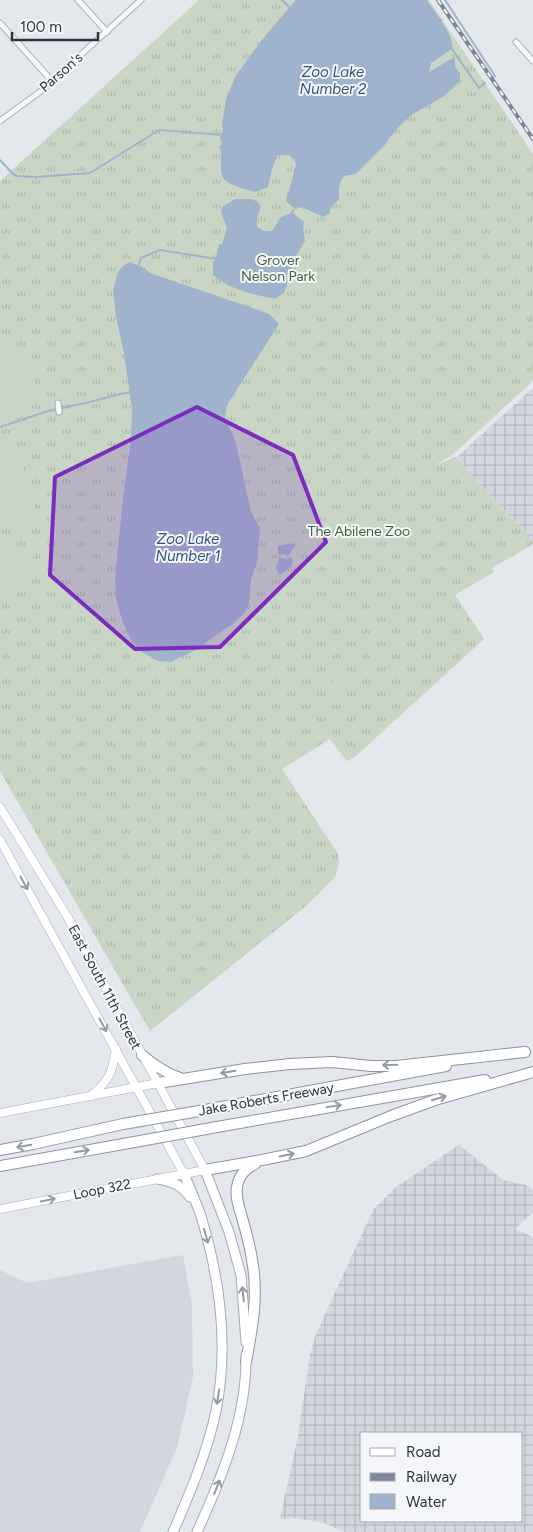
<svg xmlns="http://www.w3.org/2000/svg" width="533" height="1532" viewBox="0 0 533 1532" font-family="Figtree,sans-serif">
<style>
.built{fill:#d2d6de}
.industrial{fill:url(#industrial-grid);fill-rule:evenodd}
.grass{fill:url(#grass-tufts)}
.pitch{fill:#c9d6c5}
.water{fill:#9fb4cc}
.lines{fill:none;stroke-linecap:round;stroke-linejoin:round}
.stream{stroke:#9fb4cc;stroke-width:2}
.minor-casing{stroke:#a9aeb7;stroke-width:7}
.secondary-casing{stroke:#a9aeb7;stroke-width:9}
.primary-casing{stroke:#a3abb8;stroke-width:11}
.motorway-casing{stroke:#8b94a3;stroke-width:12}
.minor{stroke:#f7f8fa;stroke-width:5}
.secondary{stroke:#fff;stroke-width:8}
.primary{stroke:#fff;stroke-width:9}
.motorway{stroke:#fff;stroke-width:10}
.rail-casing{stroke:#7d8696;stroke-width:4}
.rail{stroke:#f4f6f9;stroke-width:2;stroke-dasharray:5.5;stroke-linecap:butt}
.motorway-bridge-casing{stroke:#8b94a3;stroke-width:12;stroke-linecap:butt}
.motorway-bridge{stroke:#fff;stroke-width:10}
.oneway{stroke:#959aa2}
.marked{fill:#7b2cbf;fill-opacity:0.2;stroke:#7b2cbf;stroke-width:4;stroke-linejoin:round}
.labels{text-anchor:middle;stroke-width:4;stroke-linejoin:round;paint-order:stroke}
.street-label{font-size:14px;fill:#2b3445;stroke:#f4f6f9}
.park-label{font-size:14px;fill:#3f6138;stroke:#f4f6f9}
.water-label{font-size:15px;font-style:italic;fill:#34527a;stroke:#f4f6f9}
</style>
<defs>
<pattern id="industrial-grid" width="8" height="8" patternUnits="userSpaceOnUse" patternTransform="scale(1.25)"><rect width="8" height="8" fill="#d2d6de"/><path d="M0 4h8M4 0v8" fill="none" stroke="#b4b8c0"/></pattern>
<pattern id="grass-tufts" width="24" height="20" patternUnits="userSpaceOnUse" patternTransform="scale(1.25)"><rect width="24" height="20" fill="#c9d6c5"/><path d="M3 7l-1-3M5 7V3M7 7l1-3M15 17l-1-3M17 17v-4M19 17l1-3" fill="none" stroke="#adb8ab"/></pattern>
</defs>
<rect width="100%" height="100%" fill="#e4e7ec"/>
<path class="built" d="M183,1255L192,1305L193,1377L177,1447L140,1532H0V1270L27,1283Z"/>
<g class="industrial">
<path d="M533,388V541L456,458Z"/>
<path d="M459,1145L503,1180L526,1185L533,1190V1212L515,1229L533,1237V1532H345L324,1523L296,1518L280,1519L298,1436L310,1355L316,1334L373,1210L396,1187ZM522,1433V1521H362V1433Z"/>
</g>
<path class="grass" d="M199,0H429L533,154V381L452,455L434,466L455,457L533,541V544L492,568L494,572L455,595L484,639L357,755L349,761L346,760L330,739L282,769L338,854L339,862L335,877L306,906L150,1031L0,771V181Z"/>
<g class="pitch">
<path d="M0,350C19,359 33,375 40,395L0,413Z"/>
<path d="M0,448L17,460L32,484L35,510L31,531L0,525Z"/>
<path d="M0,544L35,552C27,574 19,590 0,602Z"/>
<path d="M344,675L351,687L332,698L325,686Z"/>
</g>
<g class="water">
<path d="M296,0H427C434,11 455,36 452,49L431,63L429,72L451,59L455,58V67L460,73V80C447,97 433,102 415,113C407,117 389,137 385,145L357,173C354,175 351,175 348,175C338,177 339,191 339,199L331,207L329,214L323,217L302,207L295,209L293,213L304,222L303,230L305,241L293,261L291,269L287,274V285L284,293L274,299L272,298C254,295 226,288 213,275V263L217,257V250L219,247L218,245L222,244L227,228L223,218L221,212L222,207L235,199H252L258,202L261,207L257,218V227L264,231H272L281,217L291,213L294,208L286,201L296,165L295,161L289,155H278L273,165L268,187L256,192C248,190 227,185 223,178C220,173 221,157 221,150L219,147L222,144L220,138L223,129L222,124L226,99L236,75L265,36Z"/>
<path d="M130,262L144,268L150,273L261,311L269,314L279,324L227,405L225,417L236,443L251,512L260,528L257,563L251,579L249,603L246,611L234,623L192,652L171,662L158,661L139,650L131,640L123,623L116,599L115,578L123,498L131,440L132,409L124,353L116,317L113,290L118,272L124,265Z"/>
<path d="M289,544H295L296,545L288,556L289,558H292L293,563L287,570L280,575L276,568L279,558L288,559L287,555L278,554V546Z"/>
</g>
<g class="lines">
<g class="stream">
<path d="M282,0L289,7"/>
<path d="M445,0L495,76L494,77"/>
<path d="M452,49L479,88L485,83"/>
<path d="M0,160L13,174L17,176L35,177L90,173L159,130L223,135"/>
<path d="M138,266L141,258L160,250L217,259"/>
<path d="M0,427L48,411L90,402L116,395L130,392"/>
</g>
<defs>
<g id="minor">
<path d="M78,0L107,32"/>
<path d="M0,23L52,81"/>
<path d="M516,42L533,61"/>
<path d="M0,121L41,91L141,0"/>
<path d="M58,403L59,412"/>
</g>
<g id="secondary">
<path d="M0,807L67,916L205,1170L0,1209"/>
<path d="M0,840L184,1174"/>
<path d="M91,1096C110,1079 112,1074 116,1049"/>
<path d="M0,1113L158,1083"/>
</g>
<g id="primary">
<path d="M205,1170L229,1232L241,1275L246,1342"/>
<path d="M157,1179C172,1181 181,1185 190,1197"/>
<path d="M173,1532C190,1493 207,1453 216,1411C229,1346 220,1279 201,1216C196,1202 190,1188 184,1174"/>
<path d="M197,1532C222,1477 247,1417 246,1355"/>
</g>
<g id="motorway">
<path d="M142,1055C154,1065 165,1073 180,1078"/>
<path d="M158,1083L245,1069L290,1064L332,1062L371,1066H396L525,1052"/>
<path d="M205,1110L446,1066"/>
<path d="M217,1127L485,1080"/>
<path d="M0,1150L33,1144L123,1124"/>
<path d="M0,1166L129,1143"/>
<path d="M205,1170L262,1160L306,1151L391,1116L435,1100L533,1072"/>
<path d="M246,1362C252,1330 258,1298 253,1266C251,1250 247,1235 243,1221C240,1210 235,1198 237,1187C239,1175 245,1169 255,1164"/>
</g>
</defs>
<use href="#minor" class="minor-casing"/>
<use href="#secondary" class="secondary-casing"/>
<use href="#primary" class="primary-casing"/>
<use href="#motorway" class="motorway-casing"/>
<use href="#minor" class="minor"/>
<use href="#secondary" class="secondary"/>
<use href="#primary" class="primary"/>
<use href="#motorway" class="motorway"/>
<defs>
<path id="rail" d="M438,0L533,139"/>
</defs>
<use href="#rail" class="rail-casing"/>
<use href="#rail" class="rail"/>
<defs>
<g id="motorway-bridge">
<path d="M123,1124L205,1110"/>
<path d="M129,1143L217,1127"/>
</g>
</defs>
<use href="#motorway-bridge" class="motorway-bridge-casing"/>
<use href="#motorway-bridge" class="motorway-bridge"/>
</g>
<defs><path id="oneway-shaft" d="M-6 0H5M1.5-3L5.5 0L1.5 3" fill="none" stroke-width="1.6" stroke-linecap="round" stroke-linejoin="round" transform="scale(1.25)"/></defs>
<g class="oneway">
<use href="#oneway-shaft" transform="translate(24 883) rotate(61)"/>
<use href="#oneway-shaft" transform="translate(103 1025) rotate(61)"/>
<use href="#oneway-shaft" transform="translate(390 1065) rotate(179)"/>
<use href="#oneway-shaft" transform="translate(228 1072) rotate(171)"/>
<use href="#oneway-shaft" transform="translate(439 1098) rotate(-17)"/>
<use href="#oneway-shaft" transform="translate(334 1106) rotate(-10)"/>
<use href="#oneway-shaft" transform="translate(24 1146) rotate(170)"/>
<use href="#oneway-shaft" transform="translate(82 1151) rotate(-10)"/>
<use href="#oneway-shaft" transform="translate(287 1155) rotate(-12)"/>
<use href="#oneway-shaft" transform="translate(48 1200) rotate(-11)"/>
<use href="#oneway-shaft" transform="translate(206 1236) rotate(74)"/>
<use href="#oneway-shaft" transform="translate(243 1294) rotate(-96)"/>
<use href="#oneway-shaft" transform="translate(218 1397) rotate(99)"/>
<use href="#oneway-shaft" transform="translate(217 1487) rotate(-68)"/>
</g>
<path class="marked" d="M197,407L293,455L326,542L220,647L135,649L50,575L55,477Z"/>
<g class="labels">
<g class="street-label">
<text transform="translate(61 72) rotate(-41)" y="5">Parson's</text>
<text transform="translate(105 987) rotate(62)" y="5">East South 11th Street</text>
<text transform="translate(266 1099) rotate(-10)" y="5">Jake Roberts Freeway</text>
<text transform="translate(102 1189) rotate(-11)" y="5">Loop 322</text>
</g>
<g class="park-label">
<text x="278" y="265">Grover<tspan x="278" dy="16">Nelson Park</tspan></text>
<text x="359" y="536">The Abilene Zoo</text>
</g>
<g class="water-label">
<text x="333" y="77">Zoo Lake<tspan x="333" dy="17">Number 2</tspan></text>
<text x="188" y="544">Zoo Lake<tspan x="188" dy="17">Number 1</tspan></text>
</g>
</g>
<rect x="360" y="1432" width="162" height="90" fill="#f4f6f9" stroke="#a4a8b1"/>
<rect x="370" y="1448" width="25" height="8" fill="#ffffff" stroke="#a4a8b1"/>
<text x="406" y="1457" font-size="15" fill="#2b3445">Road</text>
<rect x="370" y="1473" width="25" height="8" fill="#7d8696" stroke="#a4a8b1"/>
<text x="406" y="1482" font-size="15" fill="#2b3445">Railway</text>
<rect x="370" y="1494" width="25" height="15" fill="#9fb4cc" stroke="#a4a8b1"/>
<text x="406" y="1507" font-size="15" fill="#2b3445">Water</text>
<path d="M12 32v8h86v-8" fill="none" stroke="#2b3445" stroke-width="2.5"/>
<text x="20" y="32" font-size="15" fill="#2b3445" stroke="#f4f6f9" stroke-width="4" paint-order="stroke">100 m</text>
</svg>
